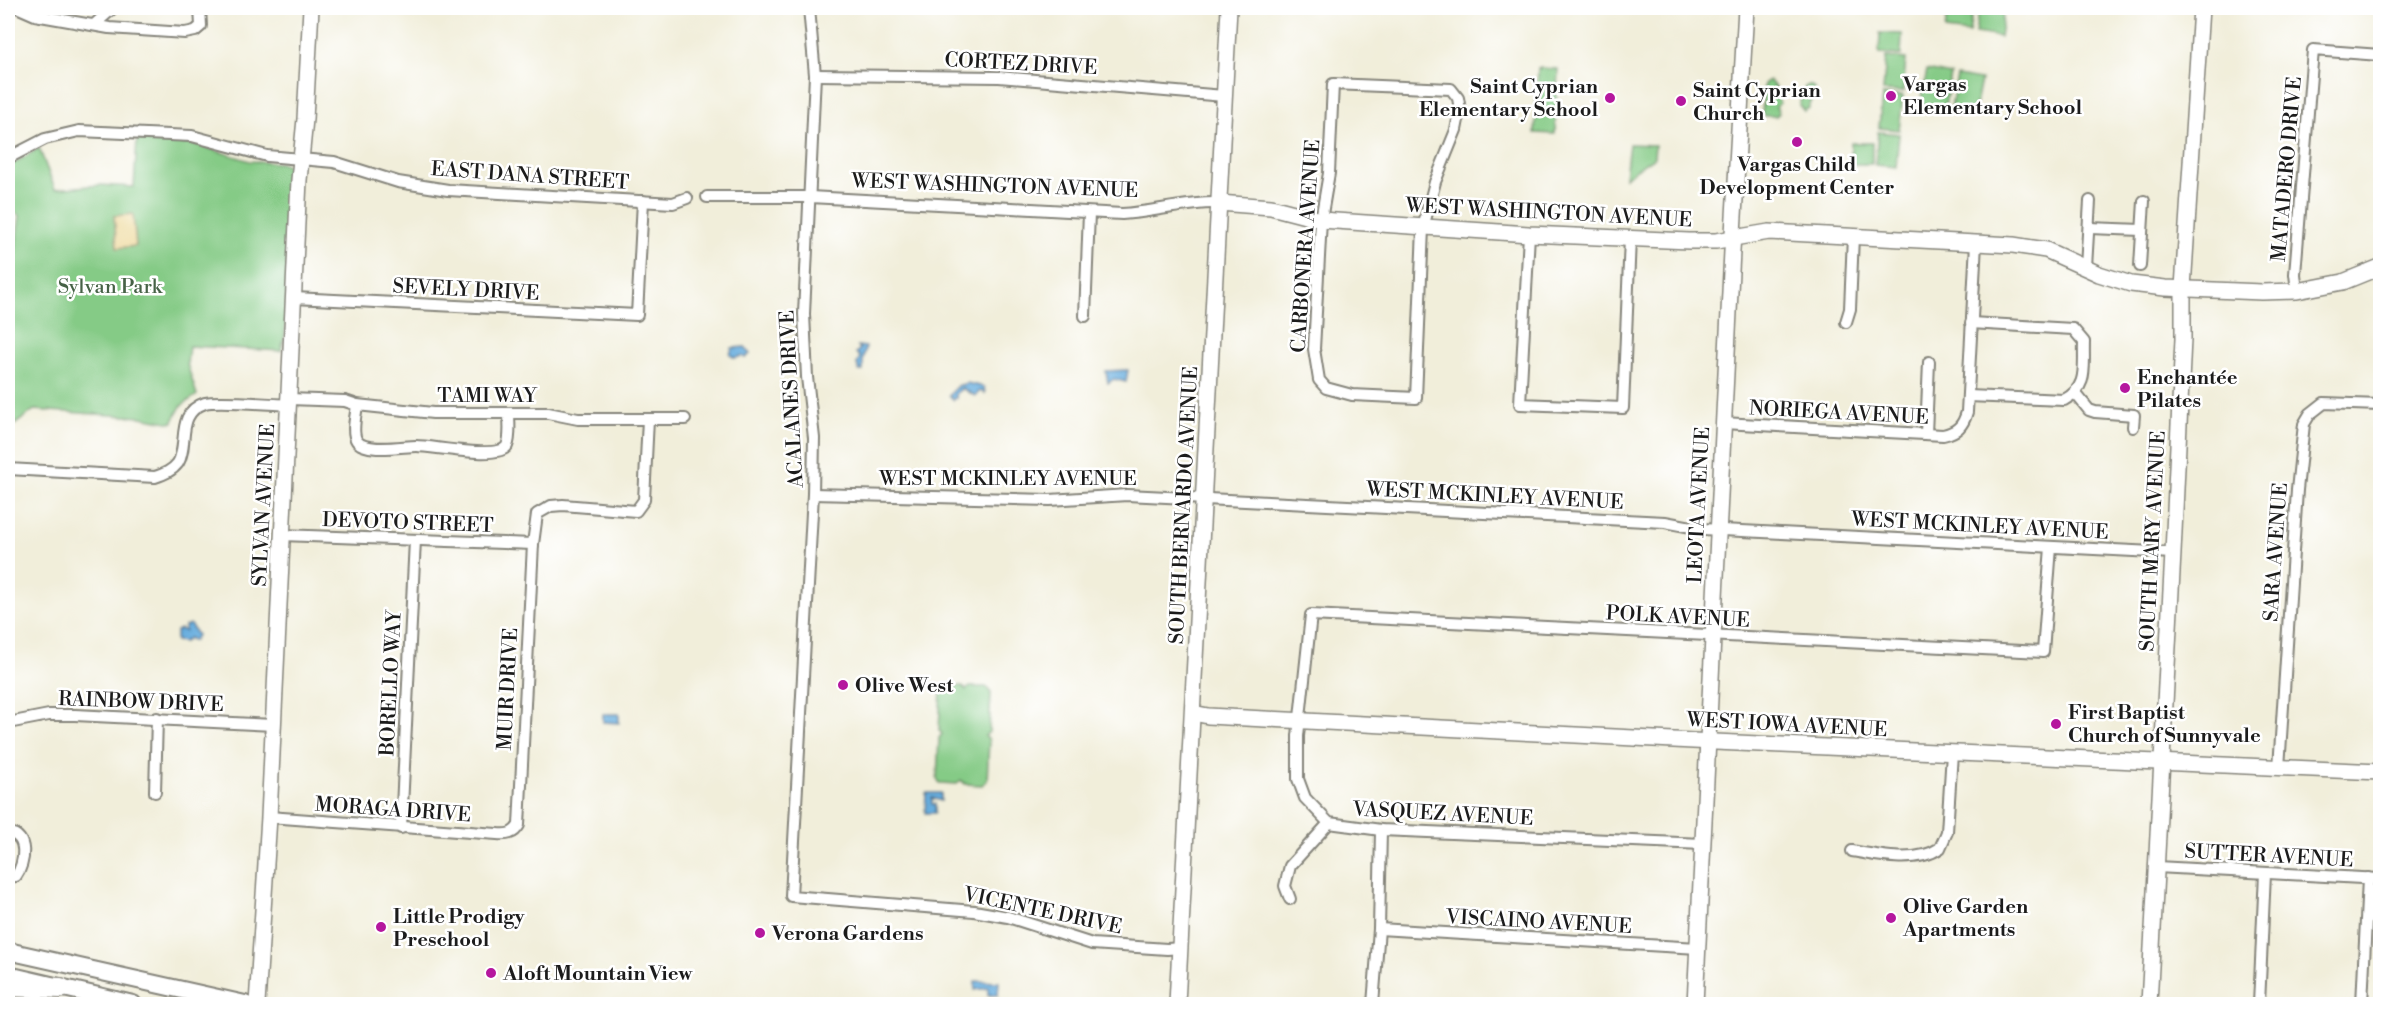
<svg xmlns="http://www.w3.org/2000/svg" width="2388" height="1012" viewBox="0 0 2388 1012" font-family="'Libre Bodoni',serif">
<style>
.green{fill:#85cb86;stroke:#507451;stroke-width:1.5}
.sand{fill:#eeda9e;stroke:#857b5d;stroke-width:1.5}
.water{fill:#68adde;stroke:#42647d;stroke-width:1.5}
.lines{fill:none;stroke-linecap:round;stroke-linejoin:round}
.street-casing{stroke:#86857b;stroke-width:14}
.secondary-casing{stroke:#86857b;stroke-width:18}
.primary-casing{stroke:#86857b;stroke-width:20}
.highway-casing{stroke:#86857b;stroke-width:22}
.street{stroke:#fff;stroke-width:10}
.secondary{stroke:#fff;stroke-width:15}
.primary{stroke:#fff;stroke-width:16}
.highway{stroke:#fff;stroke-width:20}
.poi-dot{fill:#b5179e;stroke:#fff;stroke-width:2}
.labels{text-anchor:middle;stroke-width:5;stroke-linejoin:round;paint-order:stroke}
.street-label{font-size:20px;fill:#1c1c1c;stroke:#fff}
.poi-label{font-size:20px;font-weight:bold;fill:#1c1c1c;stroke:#fff;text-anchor:start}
.park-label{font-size:20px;fill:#466246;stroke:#fff}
</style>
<rect width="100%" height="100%" fill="#fff"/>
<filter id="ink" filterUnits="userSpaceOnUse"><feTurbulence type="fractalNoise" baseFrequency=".0167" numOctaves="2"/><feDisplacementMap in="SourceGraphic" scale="12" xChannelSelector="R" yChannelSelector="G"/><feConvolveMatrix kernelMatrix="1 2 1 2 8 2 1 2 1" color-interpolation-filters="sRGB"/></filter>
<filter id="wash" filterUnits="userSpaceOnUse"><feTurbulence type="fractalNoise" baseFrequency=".008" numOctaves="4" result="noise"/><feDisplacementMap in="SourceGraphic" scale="24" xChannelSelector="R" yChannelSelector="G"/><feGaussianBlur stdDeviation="1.35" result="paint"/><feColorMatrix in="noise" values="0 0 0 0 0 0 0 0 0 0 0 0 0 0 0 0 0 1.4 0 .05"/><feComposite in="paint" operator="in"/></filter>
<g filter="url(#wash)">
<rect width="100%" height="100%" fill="#f1eeda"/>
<g class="green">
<path d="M1948,8H1973L1969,33L1945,30Z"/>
<path d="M1979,8H2004L2000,37L1975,33Z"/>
<path d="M1880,33L1902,34L1901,55L1879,54Z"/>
<path d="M1886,57L1906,59L1903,92L1883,91Z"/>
<path d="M1538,68L1558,69L1555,134L1535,133Z"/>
<path d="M1927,70L1951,75L1944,110L1920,105Z"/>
<path d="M1957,76L1981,80L1974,115L1950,111Z"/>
<path d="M1769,80L1779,92L1775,96L1780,103L1776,107L1779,113L1776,116H1762L1764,84Z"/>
<path d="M1809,85L1813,87L1815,91L1809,108L1804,111L1799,105L1805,87Z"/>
<path d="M1882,95L1903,96L1899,130L1879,128Z"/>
<path d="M1878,132L1899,134L1896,167L1875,165Z"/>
<path d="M137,139L198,145L250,161L281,163L289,167L292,173L290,190L286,265L288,272L285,335L281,351L189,346L187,364L197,395L181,406L172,423L141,417L34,410L12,427L8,445C8,368 7,292 20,216L8,207V167L39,148L55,189L100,185L134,187Z"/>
<rect x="1851" y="143" width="21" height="21"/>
<path d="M1629,144L1655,145L1654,157L1625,177Z"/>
<path d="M945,685L962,686L966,690L970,687H986L991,693L989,732L985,736L989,740L987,781L982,785L965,784L961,780L957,784L940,783L937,779L939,738L942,734L939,730L941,689Z"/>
</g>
<path class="sand" d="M133,214L136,246L117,248L114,216Z"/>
<g class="water">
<path d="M858,346L866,347L863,359V371H859L857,364L860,357L856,353L860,349Z"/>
<path d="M745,347L750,354L745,358L742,356L735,358L730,355L732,348Z"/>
<path d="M1128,370L1126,382L1114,379L1108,383L1106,371Z"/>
<path d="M967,383L984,387L985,393L980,391L975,396L962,388L956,394V398L953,400L949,396L957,386Z"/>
<path d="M190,624L197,635L194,641L189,638L184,642L176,641V631L180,629L185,631V626Z"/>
<path d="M603,714H619V723L603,722Z"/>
<path d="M926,793H941V801L932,798V804H935V813H925Z"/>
<path d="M975,981L999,982L998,995H988V988L975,990Z"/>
</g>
</g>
<g filter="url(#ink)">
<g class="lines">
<defs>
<g id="street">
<path d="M19,8L35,15L109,28L185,33L195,31L201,26L200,8"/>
<path d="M809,8L815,75L804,314L807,377L814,438L813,494L791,896L974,911L1008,917L1092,944L1167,949L1181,948"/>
<path d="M95,24L113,8"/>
<path d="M815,75L999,77L1224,96"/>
<path d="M1333,84L1451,89L1458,98L1460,110L1456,130L1435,182L1423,228L1416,398L1352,395L1326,388L1319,380L1314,349L1321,220L1329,173Z"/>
<path d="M8,158L45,139L79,131L192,136L267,156L334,162L398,182L448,190L673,203L687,198"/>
<path d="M707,197H810L1122,214C1155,212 1186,202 1219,203"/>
<path d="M2089,228L2142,230"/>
<path d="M1529,234L1520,404L1623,408L1630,238"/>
<path d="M2140,266L2144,201"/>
<path d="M2086,267L2090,201"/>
<path d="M2297,291L2295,274L2313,50L2380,55"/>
<path d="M294,298L637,315L643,201"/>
<path d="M1085,316L1089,213"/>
<path d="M1846,322L1850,309L1853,236"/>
<path d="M2076,394L2089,410L2095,412L2134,415L2133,427"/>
<path d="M1968,396L2064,400C2089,387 2083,367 2084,342L2073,329L1971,323"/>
<path d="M289,399L345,401L357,405L433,413H548L578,419H685"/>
<path d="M357,405C356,415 351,433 357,441C366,453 403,446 416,446C434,446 498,460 507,446C511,437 509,423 509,413"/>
<path d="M1723,423L1943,435C1957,432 1963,426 1967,412L1976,243"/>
<path d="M1926,434L1929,362"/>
<path d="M8,469L155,477C164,474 172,471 178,463C189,445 175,413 205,403C216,400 273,404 288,405"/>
<path d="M813,494L1050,500L1127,495L1665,522L1702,529L2173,553"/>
<path d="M281,535L533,544"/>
<path d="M8,723L49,715H75L274,725"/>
<path d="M2279,768L2297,490L2304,424L2310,414L2324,403L2380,405"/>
<path d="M155,792L157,718"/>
<path d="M269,817L497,834C507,835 514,834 519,825L533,544L537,514L551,506L563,505L636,511L644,500L648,419"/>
<path d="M401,828L415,540"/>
<path d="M8,833C29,834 25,864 16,876L8,877"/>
<path d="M1703,844L1381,830L1329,823L1305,798L1298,779V736L1311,615L2043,652L2051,547"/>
<path d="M1852,851C1879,856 1917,864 1940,848L1947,832L1952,753"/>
<path d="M2157,867L2380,879"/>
<path d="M1290,899L1285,886L1290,866L1329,823"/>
<path d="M1379,929L1698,948"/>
<path d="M1373,1004L1379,929L1381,830"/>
<path d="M2259,1004L2265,873"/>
<path d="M2362,1004L2368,878"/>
</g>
<g id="secondary">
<path d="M1219,203L1271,207L1321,220L1529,234L1689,241H1716L1769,232L2013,245L2046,250L2099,274L2131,284L2165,288L2262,292L2297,291L2343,282L2380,267"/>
<path d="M1193,713L1208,716L1693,741L2380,772"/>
<path d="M257,1004L269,817L299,180L305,119L311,8"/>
<path d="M1177,1004L1229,8"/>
<path d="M1695,1004L1732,251L1746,8"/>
<path d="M2149,1004L2173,553L2183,339V288L2201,8"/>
</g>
<g id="primary">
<path d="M8,951L245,1004"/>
<path d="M8,975L133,1004"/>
</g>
<g id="highway">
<path d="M8,951H9"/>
<path d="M8,986L61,988"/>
</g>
</defs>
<use href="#street" class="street-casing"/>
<use href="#secondary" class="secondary-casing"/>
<use href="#primary" class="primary-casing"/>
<use href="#highway" class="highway-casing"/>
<use href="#street" class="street"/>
<use href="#secondary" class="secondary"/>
<use href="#primary" class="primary"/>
<use href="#highway" class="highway"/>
</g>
</g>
<g class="poi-dot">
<circle cx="1891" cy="96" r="6"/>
<circle cx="1610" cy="98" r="6"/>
<circle cx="1681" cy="101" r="6"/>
<circle cx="1797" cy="142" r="6"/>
<circle cx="2125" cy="388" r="6"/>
<circle cx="843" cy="685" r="6"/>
<circle cx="2056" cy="724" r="6"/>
<circle cx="1891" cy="918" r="6"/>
<circle cx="381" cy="927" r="6"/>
<circle cx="760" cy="933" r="6"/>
<circle cx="491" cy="973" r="6"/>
</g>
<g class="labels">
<g class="street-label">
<text transform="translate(1021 63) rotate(3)" y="7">CORTEZ DRIVE</text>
<text transform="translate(2286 169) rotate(-85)" y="7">MATADERO DRIVE</text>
<text transform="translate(530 175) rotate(4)" y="7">EAST DANA STREET</text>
<text transform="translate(995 185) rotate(2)" y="7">WEST WASHINGTON AVENUE</text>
<text transform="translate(1549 212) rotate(3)" y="7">WEST WASHINGTON AVENUE</text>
<text transform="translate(1305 246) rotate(-86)" y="7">CARBONERA AVENUE</text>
<text transform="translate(466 289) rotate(3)" y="7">SEVELY DRIVE</text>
<text x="487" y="402">TAMI WAY</text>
<text transform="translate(791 399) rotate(-93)" y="7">ACALANES DRIVE</text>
<text transform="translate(1839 412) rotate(3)" y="7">NORIEGA AVENUE</text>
<text x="1008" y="485">WEST MCKINLEY AVENUE</text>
<text transform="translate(1495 495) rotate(3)" y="7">WEST MCKINLEY AVENUE</text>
<text transform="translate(263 505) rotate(-87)" y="7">SYLVAN AVENUE</text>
<text transform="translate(1183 505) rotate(-87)" y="7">SOUTH BERNARDO AVENUE</text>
<text transform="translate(1698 505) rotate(-87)" y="7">LEOTA AVENUE</text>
<text transform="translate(408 522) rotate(2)" y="7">DEVOTO STREET</text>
<text transform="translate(1980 525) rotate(3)" y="7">WEST MCKINLEY AVENUE</text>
<text transform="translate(2152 541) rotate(-87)" y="7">SOUTH MARY AVENUE</text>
<text transform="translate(2275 552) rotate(-86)" y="7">SARA AVENUE</text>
<text transform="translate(1678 616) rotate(3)" y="7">POLK AVENUE</text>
<text transform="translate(390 683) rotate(-87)" y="7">BORELLO WAY</text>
<text transform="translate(507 689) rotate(-87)" y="7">MUIR DRIVE</text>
<text transform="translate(141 701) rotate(2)" y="7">RAINBOW DRIVE</text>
<text transform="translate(1787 724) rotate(3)" y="7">WEST IOWA AVENUE</text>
<text transform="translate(393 809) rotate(4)" y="7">MORAGA DRIVE</text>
<text transform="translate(1443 813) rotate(3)" y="7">VASQUEZ AVENUE</text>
<text transform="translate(2269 855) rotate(3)" y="7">SUTTER AVENUE</text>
<text transform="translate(1043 910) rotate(12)" y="7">VICENTE DRIVE</text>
<text transform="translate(1539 921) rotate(3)" y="7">VISCAINO AVENUE</text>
</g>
<g class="poi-label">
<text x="1903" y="91">Vargas<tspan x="1903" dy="23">Elementary School</tspan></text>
<text x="1598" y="93" text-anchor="end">Saint Cyprian<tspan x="1598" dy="23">Elementary School</tspan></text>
<text x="1693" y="97">Saint Cyprian<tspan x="1693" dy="23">Church</tspan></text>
<text x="1797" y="171" text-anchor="middle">Vargas Child<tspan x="1797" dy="23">Development Center</tspan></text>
<text x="2137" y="384">Enchantée<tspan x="2137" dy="23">Pilates</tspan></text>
<text x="855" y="692">Olive West</text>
<text x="2068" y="719">First Baptist<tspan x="2068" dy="23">Church of Sunnyvale</tspan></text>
<text x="1903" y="913">Olive Garden<tspan x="1903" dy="23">Apartments</tspan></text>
<text x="393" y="923">Little Prodigy<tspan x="393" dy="23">Preschool</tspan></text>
<text x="772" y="940">Verona Gardens</text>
<text x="503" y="980">Aloft Mountain View</text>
</g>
<g class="park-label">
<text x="110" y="293">Sylvan Park</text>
</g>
</g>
<rect width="2388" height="1012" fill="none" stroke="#fff" stroke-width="30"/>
</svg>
